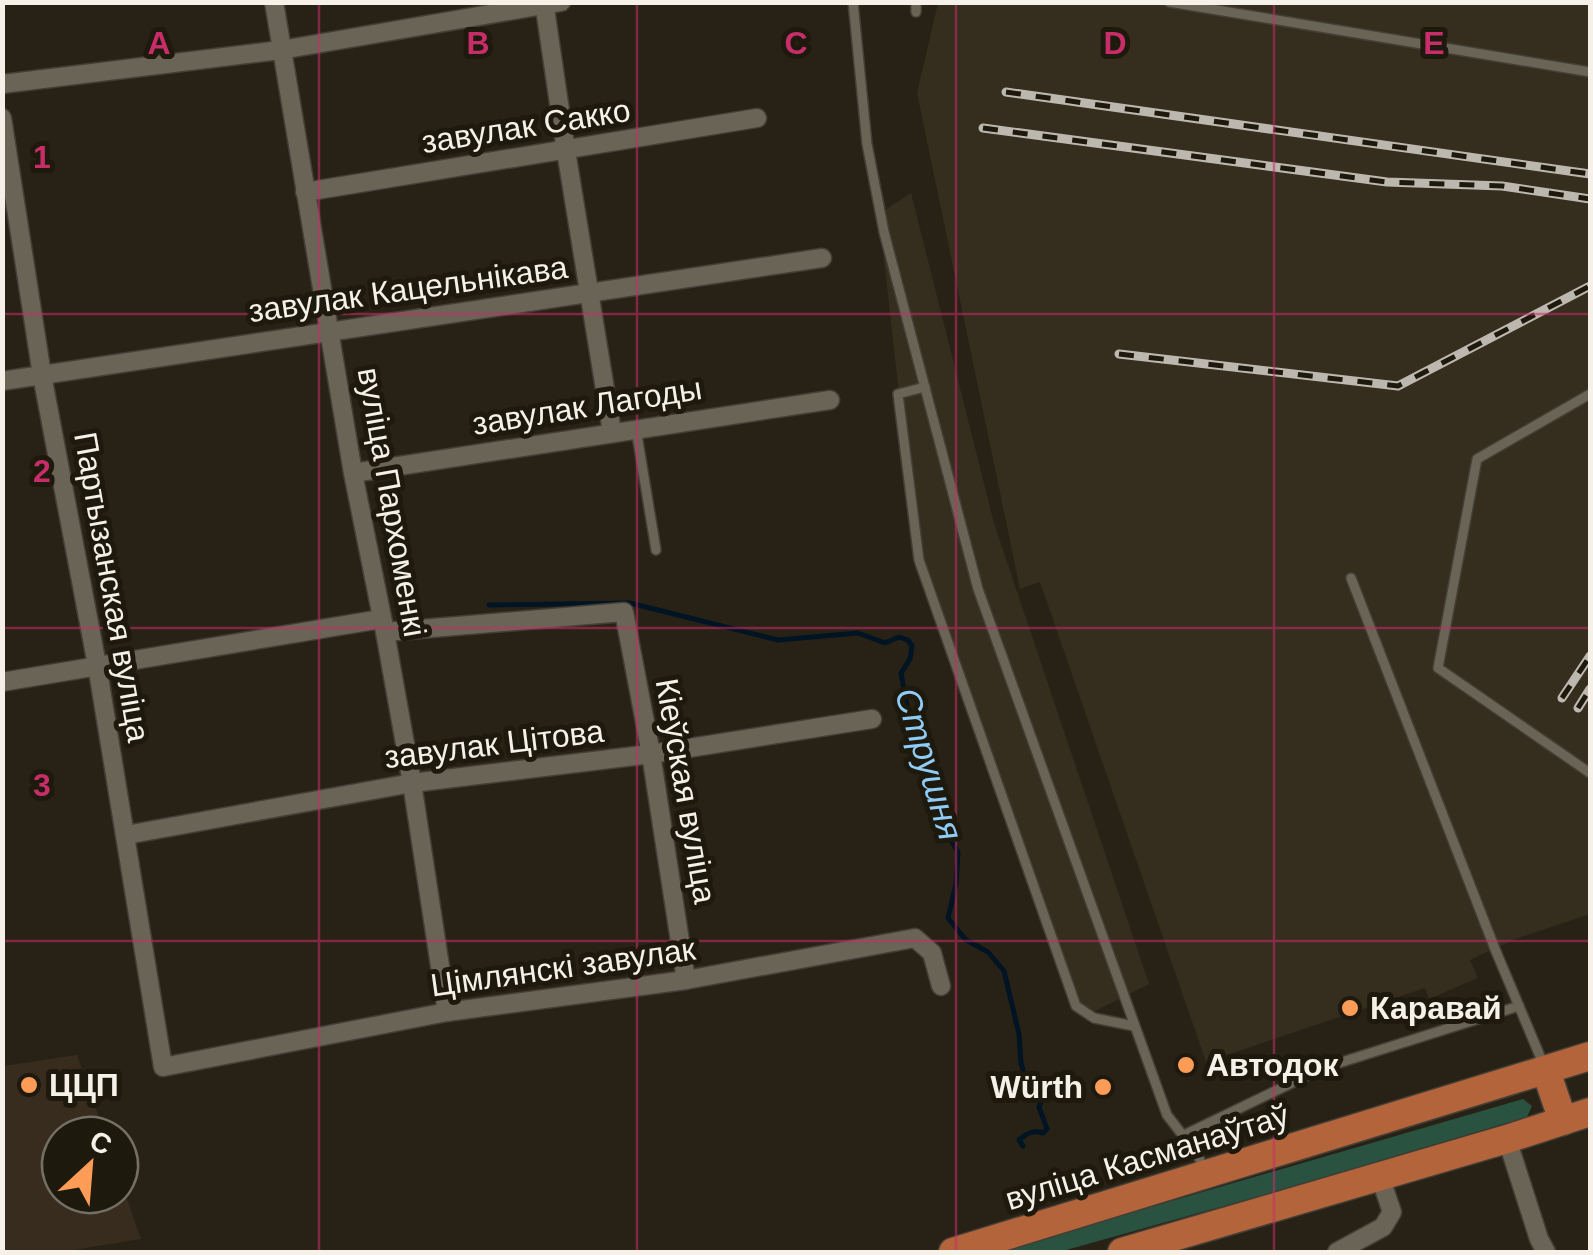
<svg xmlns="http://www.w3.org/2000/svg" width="1593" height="1255" viewBox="0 0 1593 1255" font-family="Helvetica,sans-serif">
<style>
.industrial{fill:#352d1d}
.education{fill:#372c1d}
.green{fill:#295240}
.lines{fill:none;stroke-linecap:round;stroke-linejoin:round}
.stream{stroke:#001424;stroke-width:5}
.service-casing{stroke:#433e36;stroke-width:12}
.minor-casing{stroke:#433e36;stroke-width:21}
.primary-casing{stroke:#433e36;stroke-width:31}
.service{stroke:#6a6456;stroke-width:9}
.minor{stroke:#6a6456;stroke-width:18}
.primary{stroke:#b3643b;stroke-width:28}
.rail-casing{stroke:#bdb8af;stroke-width:9}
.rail{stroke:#1e190d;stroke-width:5;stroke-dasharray:15;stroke-linecap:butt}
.grid{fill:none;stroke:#c72e69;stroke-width:2.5;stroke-opacity:0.55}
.poi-dot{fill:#fd9c57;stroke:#1e190d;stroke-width:4}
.labels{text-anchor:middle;stroke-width:10;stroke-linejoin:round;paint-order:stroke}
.street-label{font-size:32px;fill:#f5f1e9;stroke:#1e190d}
.poi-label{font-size:32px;font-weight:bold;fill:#f5f1e9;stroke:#1e190d;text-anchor:start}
.water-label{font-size:35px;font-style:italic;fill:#8fccf7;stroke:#1e190d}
.grid-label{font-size:32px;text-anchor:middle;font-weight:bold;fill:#c72e69;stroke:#1e190d;stroke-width:10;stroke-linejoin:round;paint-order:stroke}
</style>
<rect width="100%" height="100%" fill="#282216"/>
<g class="industrial">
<path d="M938,3H1590V914L1515,939L1470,960L1478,978L1429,999L1425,988L1206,1062L1040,582L1020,589L917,93Z"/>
<path d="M911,193L994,523L1149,984L1083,1017L916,546L879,214Z"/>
</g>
<path class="education" d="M77,1055L105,1135H60V1195H120V1179L141,1239L61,1252H3V1066Z"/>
<path class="green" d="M1523,1099L1532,1106L1527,1117L1263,1195L1059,1252H996Z"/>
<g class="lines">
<path class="stream" d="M489,605L630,603L778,640L858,633L885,643L899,637L908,640L912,646L910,659L901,673L911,727L927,768L946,832L958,852L956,884L948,918L966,940L988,952L1004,971L1019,1034L1021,1063L1025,1078L1041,1102L1039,1107L1047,1129L1043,1133C1033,1130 1027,1133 1019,1140L1023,1146"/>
<defs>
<g id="service">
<path d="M853,2L867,144L884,232L978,589L1167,1115L1198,1155L1204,1171"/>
<path d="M916,2V12"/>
<path d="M1169,2L1590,72"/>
<path d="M925,387L898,394L919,560L1076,1006L1094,1018L1134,1026"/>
<path d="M1590,394L1477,459L1438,668L1590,773"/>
<path d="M636,429L656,550"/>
<path d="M1351,578L1495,949L1545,1068"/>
<path d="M1184,1135L1323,1068L1519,1006"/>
</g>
<g id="minor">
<path d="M274,2L353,473L385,632L412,783L447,1012"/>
<path d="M544,2L566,151L612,432"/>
<path d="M2,84L281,50L561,2"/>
<path d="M2,118L42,375L97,665L163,1067L447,1012L686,980L915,938L932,953L941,986"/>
<path d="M305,192L757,118"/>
<path d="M2,381L822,258"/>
<path d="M353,473L830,400"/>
<path d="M385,632L624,612L651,754L686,980"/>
<path d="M2,682L381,619"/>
<path d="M126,835L412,783L651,754L872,719"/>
<path d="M1507,1139L1539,1239L1546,1252"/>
<path d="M1337,1252L1383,1227L1392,1212L1380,1177"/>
</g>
<g id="primary">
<path d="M1546,1071L1563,1121"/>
<path d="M953,1252L1590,1056"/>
<path d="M1122,1252L1507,1139L1590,1112"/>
</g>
</defs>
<use href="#service" class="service-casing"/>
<use href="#minor" class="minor-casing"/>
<use href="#primary" class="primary-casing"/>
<use href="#service" class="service"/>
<use href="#minor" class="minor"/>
<use href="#primary" class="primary"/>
<defs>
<g id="rail">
<path d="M1006,92L1590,174"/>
<path d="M983,128L1387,182L1502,186L1590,199"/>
<path d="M1119,354L1398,386L1590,286"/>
<path d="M1562,698L1590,656"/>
<path d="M1578,708L1590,689"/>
</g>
</defs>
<use href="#rail" class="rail-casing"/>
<use href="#rail" class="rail"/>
</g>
<path class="grid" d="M319,2V1252M637,2V1252M956,2V1252M1274,2V1252M2,314H1590M2,628H1590M2,941H1590"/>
<g class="poi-dot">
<circle cx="1350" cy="1008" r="10"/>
<circle cx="1186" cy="1065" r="10"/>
<circle cx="29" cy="1085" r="10"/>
<circle cx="1103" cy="1087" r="10"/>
</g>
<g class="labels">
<g class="street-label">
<text transform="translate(526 126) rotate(-9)" y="11">завулак Сакко</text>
<text transform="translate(408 289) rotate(-8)" y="11">завулак Кацельнікава</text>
<text transform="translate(587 406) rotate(-9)" y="11">завулак Лагоды</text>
<text transform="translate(392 502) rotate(80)" y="11">вуліца Пархоменкі</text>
<text transform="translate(112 587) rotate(80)" y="11">Партызанская вуліца</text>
<text transform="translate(494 744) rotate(-7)" y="11">завулак Цітова</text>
<text transform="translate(686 791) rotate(80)" y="11">Кіеўская вуліца</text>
<text transform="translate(563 967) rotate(-8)" y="11">Цімлянскі завулак</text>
<text transform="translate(1147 1157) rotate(-17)" y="11">вуліца Касманаўтаў</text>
</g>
<g class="poi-label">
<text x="1370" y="1019">Каравай</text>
<text x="1206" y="1076">Автодок</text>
<text x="49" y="1096">ЦЦП</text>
<text x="1083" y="1098" text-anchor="end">Würth</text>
</g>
<g class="water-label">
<text transform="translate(929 764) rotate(73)" y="12">Струшня</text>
</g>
</g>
<g class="grid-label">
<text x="159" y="54">A</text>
<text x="478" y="54">B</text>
<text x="796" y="54">C</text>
<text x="1115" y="54">D</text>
<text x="1434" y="54">E</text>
<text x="42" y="168">1</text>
<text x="42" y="482">2</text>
<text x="42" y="796">3</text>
</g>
<rect width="1593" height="1255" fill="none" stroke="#f5f1e9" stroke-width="10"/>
<g transform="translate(90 1165) rotate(26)"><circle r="48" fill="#1e190d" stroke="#746f65" stroke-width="2.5"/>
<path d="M0-8L18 38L0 25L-18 38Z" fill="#fd9c57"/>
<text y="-15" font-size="28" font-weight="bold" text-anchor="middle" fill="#f5f1e9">С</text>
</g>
</svg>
